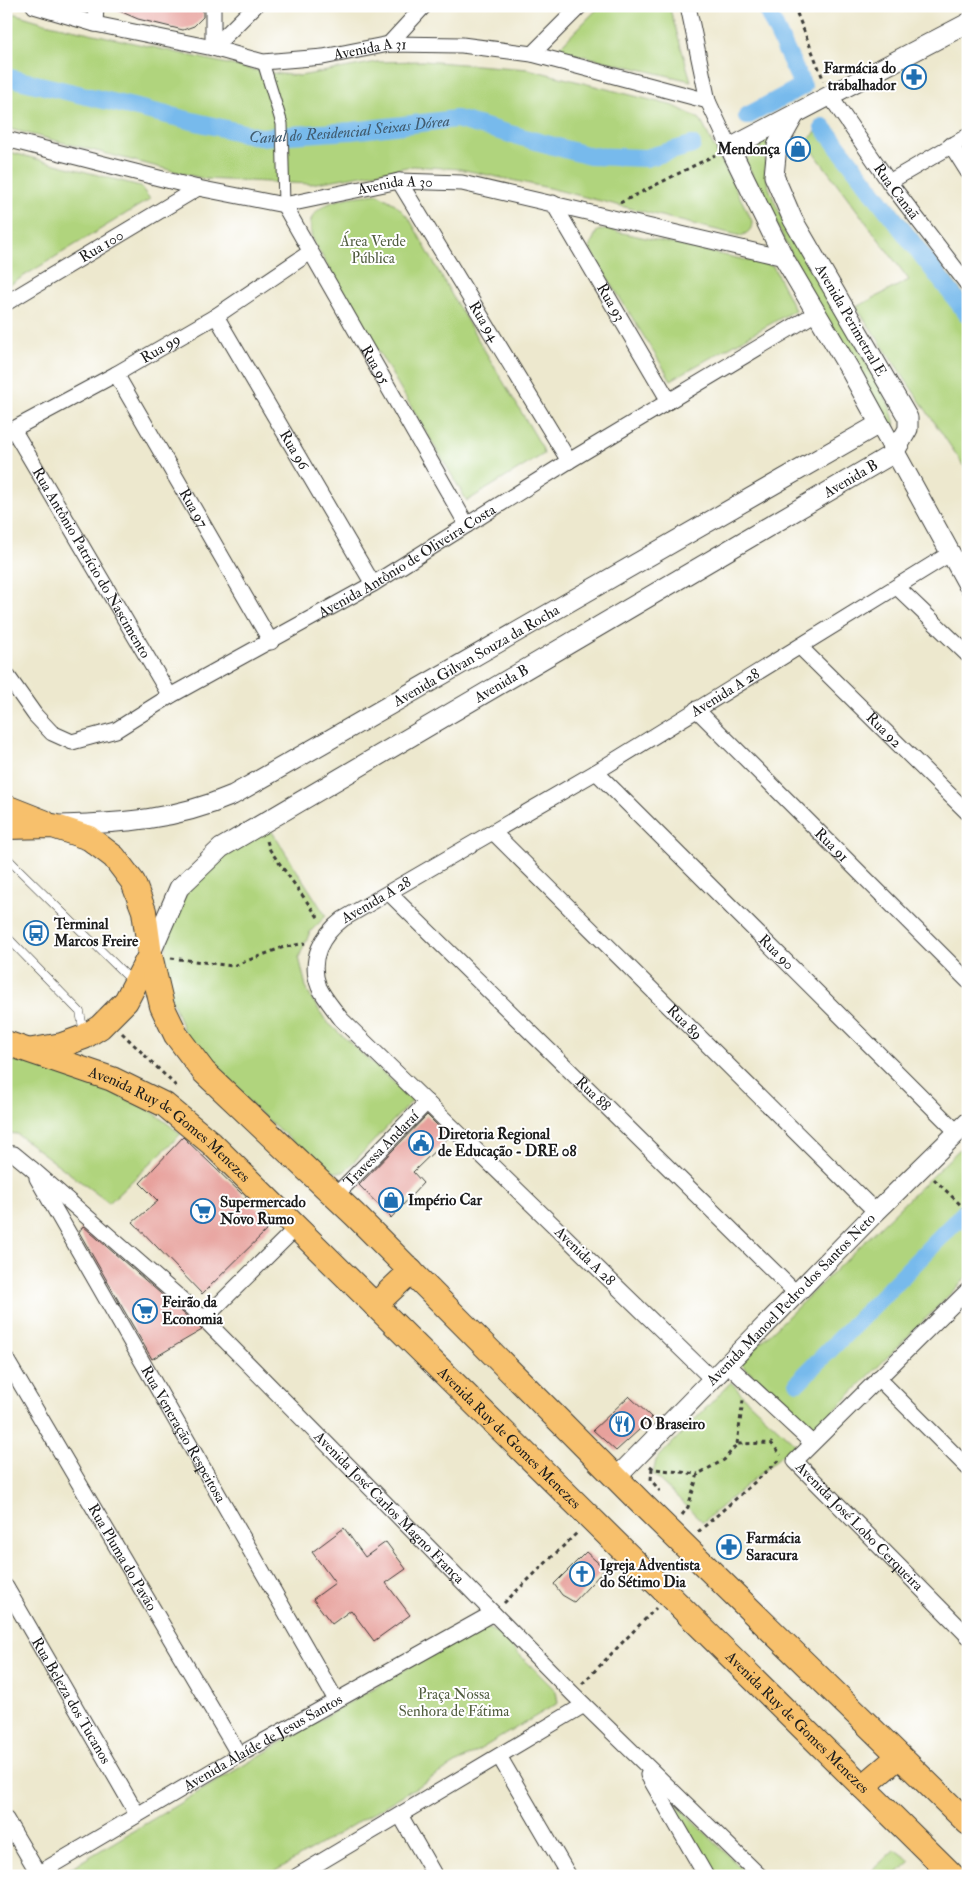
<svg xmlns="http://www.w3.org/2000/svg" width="974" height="1882" viewBox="0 0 974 1882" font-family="'IM FELL Double Pica',serif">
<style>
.green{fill:#b0d47d;stroke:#66784c}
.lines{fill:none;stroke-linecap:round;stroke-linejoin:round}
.canal{stroke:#77baec;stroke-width:18}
.building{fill:#e7a19c}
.service-casing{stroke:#3b3b37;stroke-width:9}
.pedestrian-casing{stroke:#3b3b37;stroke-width:13}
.minor-casing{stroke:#3b3b37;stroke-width:17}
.tertiary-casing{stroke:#3b3b37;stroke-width:21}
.primary-casing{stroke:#3b3b37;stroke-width:26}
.path{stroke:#3b3b37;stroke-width:3;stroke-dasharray:4 4;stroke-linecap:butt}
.service{stroke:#fff;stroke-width:8}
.pedestrian{stroke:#fff;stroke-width:11}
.minor{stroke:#fff;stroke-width:15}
.tertiary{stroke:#fff;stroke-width:19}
.primary{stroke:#f7c06c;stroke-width:24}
.labels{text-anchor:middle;stroke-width:4;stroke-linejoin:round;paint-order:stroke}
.street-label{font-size:15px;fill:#1c1c1c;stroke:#fff}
.poi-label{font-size:15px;font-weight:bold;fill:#1c1c1c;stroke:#fff;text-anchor:start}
.park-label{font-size:15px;fill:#505c3e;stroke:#fff}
.water-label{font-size:16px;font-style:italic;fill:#405b6f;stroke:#fff}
</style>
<rect width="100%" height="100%" fill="#fff"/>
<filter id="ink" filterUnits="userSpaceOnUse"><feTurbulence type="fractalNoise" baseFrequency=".02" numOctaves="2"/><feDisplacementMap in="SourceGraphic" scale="10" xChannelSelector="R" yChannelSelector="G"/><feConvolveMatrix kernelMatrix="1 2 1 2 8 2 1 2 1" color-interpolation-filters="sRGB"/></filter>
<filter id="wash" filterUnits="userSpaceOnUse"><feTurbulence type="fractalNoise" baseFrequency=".0096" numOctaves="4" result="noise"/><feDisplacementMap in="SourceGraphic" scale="20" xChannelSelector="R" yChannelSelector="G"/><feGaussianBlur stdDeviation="1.12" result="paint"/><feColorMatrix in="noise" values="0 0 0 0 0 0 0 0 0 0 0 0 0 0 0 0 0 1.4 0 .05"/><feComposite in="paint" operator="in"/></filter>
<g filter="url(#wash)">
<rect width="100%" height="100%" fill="#ede8ce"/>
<g class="green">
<path d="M600,6H669L691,81L557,50Z"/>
<path d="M6,11L45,23L263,72L300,76L377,62L423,61L528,69L674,106L700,119L752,221C752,230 749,232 741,236L549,188L460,169L413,166L311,184L205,179L6,128Z"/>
<path d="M828,120L968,300V472L856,307L909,280L806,142Z"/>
<path d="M775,129C770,141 764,157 765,170C770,228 906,399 894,432L817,306L746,162C748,144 760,139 775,129Z"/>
<path d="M6,151L140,186L150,199L6,287Z"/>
<path d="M378,194L395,204L409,218L454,299L542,447L544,454L467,501L312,239C311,234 310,225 311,220C320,198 358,196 378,194Z"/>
<path d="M605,229L773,266L795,310L671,380L589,248L597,231Z"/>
<path d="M269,827L326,916L310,932L299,957L307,991L326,1021L413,1100L344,1172H328L260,1113L186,1037L166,984L165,956L170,924L186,893L212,865L245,840Z"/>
<path d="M6,1060L37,1063L84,1079L150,1110L181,1134L109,1203L17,1134L6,1133Z"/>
<path d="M968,1141V1276L813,1432L740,1363Z"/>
<path d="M731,1382L744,1397L795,1444L703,1522L653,1474L656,1460Z"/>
<path d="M484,1627L498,1633L556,1691L558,1703L267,1876H57L455,1640Z"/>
<path d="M671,1799L749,1876H714Z"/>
<path d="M895,1849L911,1861L894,1876H866Z"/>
</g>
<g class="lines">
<g class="canal">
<path id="s1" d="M6,77L260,137L351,131L456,119L590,156L646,158L692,145"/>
<path d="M747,116L803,86L765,6"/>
<path d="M823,127L968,315"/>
<path d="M798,1382L968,1209"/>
</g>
</g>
<g id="blocks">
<g class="building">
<path d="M108,6H203V17L194,26L183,30L138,19Z"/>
<path d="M427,1115L449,1137L413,1172L423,1183L391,1218L359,1185Z"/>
<path d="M183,1137L273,1224L202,1294L133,1222L158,1201L140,1183Z"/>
<path d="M83,1226L198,1326L202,1330L152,1359L79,1232Z"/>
<path d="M629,1396L652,1418L616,1451L593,1430Z"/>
<path d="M344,1528L365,1557L386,1542L406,1569L386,1583L410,1615L374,1641L351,1610L332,1624L313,1599L335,1583L312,1552Z"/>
<path d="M586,1552L605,1569L574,1602L562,1595L554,1584Z"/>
</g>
</g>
</g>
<g filter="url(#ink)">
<use href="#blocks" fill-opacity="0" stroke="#3b3b37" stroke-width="1"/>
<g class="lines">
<defs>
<g id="service">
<path d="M6,857L133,982"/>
<path d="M6,936L80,1012L84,1033"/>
</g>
<path id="pedestrian" d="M263,62L282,124L284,205"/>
<g id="minor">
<path id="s2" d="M34,6L95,24L213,48L263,62L323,57L389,44L462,45L532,54L708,101"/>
<path d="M688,6L708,101L730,148"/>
<path d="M95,24L96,6"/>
<path d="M389,44L424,6"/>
<path d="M213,48L255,6"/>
<path d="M213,48V6"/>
<path d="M532,54L580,6"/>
<path id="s3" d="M830,96L889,182L968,285"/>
<path id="s4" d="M6,139L198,188L284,205L399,181L462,183L784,258"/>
<path d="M951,145L968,172"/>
<path id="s5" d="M399,181L569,461"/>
<path d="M889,182L968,136"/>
<path id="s6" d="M553,203L669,401"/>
<path id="s7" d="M284,205L467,525"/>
<path id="s8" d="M6,303L198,188"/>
<path id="s9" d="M216,316L373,584"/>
<path id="s10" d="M116,374L271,642"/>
<path id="s11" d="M13,429L170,696"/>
<path id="s12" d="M6,433L116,374L216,316L309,253"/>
<path d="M897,587L968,655"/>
<path id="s13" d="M800,647L968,813"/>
<path id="s14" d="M6,674L35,715L52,733L72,742L116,730L170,696L373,584L569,461L816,313"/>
<path id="s15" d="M696,709L968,981"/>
<path id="s16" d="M596,772L957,1132"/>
<path id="s17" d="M493,832L876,1212"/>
<path id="s18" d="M390,894L796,1293"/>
<path id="s19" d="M6,1153L14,1154L31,1168L204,1319L573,1694L760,1876"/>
<path id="s20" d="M37,1178L336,1700"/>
<path id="s21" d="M335,1196L427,1102"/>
<path id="s22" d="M968,1290L795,1461L968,1636"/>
<path d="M204,1319L297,1227"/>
<path id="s23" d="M6,1359L239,1755"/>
<path d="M727,1364L812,1443"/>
<path d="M878,1378L968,1468"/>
<path id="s24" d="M712,1379L341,1019C334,1009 324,998 319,987C308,959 322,935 343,919L596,772L951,553"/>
<path id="s25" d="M6,1587L137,1814"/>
<path d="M499,1756L569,1876"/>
<path d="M648,1775L706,1876"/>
<path d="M400,1815L435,1876"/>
<path d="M6,1819L38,1873"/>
<path id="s26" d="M34,1876L239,1755L493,1613"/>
<path d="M297,1876L584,1705"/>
</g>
<g id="tertiary">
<path d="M968,23L730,148L784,258L850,370L968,585"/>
<path id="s27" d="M61,825C122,823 175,820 233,795L879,424"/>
<path id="s28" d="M150,955L179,888L221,848L894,453L908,429V418L793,220L774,176L777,146L795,114"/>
<path id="s29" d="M616,1478L876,1212L968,1122"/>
</g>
<g id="primary">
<path d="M6,807L44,822"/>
<path d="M6,827L53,826L89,838L114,857L133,882L144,911L150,955L126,1001L100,1027L84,1037L62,1045L33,1050"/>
<path d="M150,955L162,1006L176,1035L204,1072L356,1216L643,1505L968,1823"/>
<path id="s30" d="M6,1043L112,1079L165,1105L211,1143L953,1876"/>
<path d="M375,1305L411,1271"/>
<path d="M863,1787L898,1757"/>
</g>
</defs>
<use href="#service" class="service-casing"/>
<use href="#pedestrian" class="pedestrian-casing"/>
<use href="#minor" class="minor-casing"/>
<use href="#tertiary" class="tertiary-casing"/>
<use href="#primary" class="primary-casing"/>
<g class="path">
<path d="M794,6L824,81"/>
<path d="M620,203L715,155"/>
<path d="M267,841L270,850L320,920"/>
<path d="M171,958L233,966L281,948L305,943"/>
<path d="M122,1033L178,1088"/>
<path d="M934,1179L968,1212"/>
<path d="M737,1444L743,1400"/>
<path d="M650,1466L654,1469L698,1474"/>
<path d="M652,1468L651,1480L660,1491"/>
<path d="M682,1515L688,1507L698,1474L724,1460L737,1444L771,1443L781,1455"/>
<path d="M698,1532L781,1459"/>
<path d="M504,1603L579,1531"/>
<path d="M582,1684L656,1608"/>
</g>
<use href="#service" class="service"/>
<use href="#pedestrian" class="pedestrian"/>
<use href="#minor" class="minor"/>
<use href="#tertiary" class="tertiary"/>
<use href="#primary" class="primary"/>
</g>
</g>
<defs>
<symbol id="pharmacy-ring" viewBox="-11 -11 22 22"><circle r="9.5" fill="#fff" stroke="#1f6fb2" stroke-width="1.5"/><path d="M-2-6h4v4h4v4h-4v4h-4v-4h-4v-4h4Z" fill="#1f6fb2"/></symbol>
<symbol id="shop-ring" viewBox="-11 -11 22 22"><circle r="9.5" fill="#fff" stroke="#1f6fb2" stroke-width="1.5"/><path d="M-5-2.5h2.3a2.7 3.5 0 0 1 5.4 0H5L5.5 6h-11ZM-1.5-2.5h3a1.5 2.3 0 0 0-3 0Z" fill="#1f6fb2"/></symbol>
<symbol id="bus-ring" viewBox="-11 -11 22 22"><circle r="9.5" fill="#fff" stroke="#1f6fb2" stroke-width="1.5"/><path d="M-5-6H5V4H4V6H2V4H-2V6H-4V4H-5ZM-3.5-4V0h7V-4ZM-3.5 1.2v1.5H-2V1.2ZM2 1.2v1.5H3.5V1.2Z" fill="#1f6fb2"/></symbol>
<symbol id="civic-ring" viewBox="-11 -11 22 22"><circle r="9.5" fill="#fff" stroke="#1f6fb2" stroke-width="1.5"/><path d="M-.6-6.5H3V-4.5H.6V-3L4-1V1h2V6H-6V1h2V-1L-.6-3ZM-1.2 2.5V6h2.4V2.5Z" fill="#1f6fb2"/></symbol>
<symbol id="supermarket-ring" viewBox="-11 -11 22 22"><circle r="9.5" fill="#fff" stroke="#1f6fb2" stroke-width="1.5"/><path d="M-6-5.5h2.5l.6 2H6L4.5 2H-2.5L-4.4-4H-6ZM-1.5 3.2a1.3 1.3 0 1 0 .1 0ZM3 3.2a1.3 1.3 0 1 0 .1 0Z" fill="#1f6fb2"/></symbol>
<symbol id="restaurant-ring" viewBox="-11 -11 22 22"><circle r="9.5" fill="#fff" stroke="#1f6fb2" stroke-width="1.5"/><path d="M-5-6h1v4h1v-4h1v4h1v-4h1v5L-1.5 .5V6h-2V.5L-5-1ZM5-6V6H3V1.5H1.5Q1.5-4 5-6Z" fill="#1f6fb2"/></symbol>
<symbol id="church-ring" viewBox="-11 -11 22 22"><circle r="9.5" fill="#fff" stroke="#1f6fb2" stroke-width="1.5"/><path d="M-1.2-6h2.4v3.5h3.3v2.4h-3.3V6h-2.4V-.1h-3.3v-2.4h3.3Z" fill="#1f6fb2"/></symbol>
</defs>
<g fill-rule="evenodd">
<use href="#pharmacy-ring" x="900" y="63" width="28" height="28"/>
<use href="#shop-ring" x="784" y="135" width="28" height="28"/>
<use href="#bus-ring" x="22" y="919" width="28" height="28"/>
<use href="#civic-ring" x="407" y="1129" width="28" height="28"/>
<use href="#shop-ring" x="377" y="1186" width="28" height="28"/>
<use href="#supermarket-ring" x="189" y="1197" width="28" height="28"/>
<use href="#supermarket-ring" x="131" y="1297" width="28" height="28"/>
<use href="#restaurant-ring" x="608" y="1410" width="28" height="28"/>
<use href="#pharmacy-ring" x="715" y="1533" width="28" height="28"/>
<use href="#church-ring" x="568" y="1560" width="28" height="28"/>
</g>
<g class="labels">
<g class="street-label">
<text dy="5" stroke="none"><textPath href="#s2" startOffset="344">Avenida A 31</textPath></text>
<text dy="5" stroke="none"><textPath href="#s4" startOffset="399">Avenida A 30</textPath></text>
<text dy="5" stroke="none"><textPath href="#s3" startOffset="116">Rua Canaã</textPath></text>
<text dy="5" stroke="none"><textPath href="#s8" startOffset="111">Rua 100</textPath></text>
<text dy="5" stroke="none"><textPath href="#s6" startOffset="115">Rua 93</textPath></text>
<text transform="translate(851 320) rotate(60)" y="5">Avenida Perimetral E</text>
<text dy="5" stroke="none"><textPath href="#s5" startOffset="164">Rua 94</textPath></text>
<text dy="5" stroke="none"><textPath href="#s12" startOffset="176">Rua 99</textPath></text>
<text dy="5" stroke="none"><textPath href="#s7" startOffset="184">Rua 95</textPath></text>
<text dy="5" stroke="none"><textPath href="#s9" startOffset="155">Rua 96</textPath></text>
<text dy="5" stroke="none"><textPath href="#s28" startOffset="861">Avenida B</textPath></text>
<text dy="5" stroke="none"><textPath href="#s10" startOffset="155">Rua 97</textPath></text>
<text dy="5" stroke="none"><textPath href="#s14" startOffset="479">Avenida Antônio de Oliveira Costa</textPath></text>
<text dy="5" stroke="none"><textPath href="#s11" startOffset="155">Rua Antônio Patrício do Nascimento</textPath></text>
<text dy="5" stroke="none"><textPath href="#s27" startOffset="456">Avenida Gilvan Souza da Rocha</textPath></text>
<text dy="5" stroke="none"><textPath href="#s28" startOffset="456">Avenida B</textPath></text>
<text dy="5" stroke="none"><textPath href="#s24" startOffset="1078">Avenida A 28</textPath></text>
<text dy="5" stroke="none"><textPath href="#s13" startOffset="118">Rua 92</textPath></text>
<text dy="5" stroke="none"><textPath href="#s15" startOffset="192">Rua 91</textPath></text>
<text dy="5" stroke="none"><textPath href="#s24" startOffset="672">Avenida A 28</textPath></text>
<text dy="5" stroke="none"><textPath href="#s16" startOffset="255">Rua 90</textPath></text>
<text dy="5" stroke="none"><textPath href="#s17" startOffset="270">Rua 89</textPath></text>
<text dy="5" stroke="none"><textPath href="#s18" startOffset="285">Rua 88</textPath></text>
<text dy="5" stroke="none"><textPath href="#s30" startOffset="185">Avenida Ruy de Gomes Menezes</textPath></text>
<text dy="5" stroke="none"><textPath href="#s21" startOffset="66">Travessa Andaraí</textPath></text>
<text transform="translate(585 1256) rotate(44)" y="5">Avenida A 28</text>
<text dy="5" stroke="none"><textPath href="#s29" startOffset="250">Avenida Manoel Pedro dos Santos Neto</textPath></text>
<text dy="5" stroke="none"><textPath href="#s20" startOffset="295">Rua Veneração Respeitosa</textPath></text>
<text dy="5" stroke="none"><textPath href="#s30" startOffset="650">Avenida Ruy de Gomes Menezes</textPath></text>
<text dy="5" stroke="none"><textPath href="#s19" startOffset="524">Avenida José Carlos Magno França</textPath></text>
<text dy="5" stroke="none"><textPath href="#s22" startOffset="335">Avenida José Lobo Cerqueira</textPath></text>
<text dy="5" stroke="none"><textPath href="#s23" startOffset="230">Rua Pluma do Pavão</textPath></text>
<text dy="5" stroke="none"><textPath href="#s25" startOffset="131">Rua Beleza dos Tucanos</textPath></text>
<text dy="5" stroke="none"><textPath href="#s30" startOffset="1055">Avenida Ruy de Gomes Menezes</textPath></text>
<text dy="5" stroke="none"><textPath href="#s26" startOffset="265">Avenida Alaíde de Jesus Santos</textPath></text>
</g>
<g class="poi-label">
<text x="896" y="73" text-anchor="end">Farmácia do<tspan x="896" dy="17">trabalhador</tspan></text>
<text x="780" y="154" text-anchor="end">Mendonça</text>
<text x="54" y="929">Terminal<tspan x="54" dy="17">Marcos Freire</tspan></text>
<text x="438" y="1139">Diretoria Regional<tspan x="438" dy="17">de Educação - DRE 08</tspan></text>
<text x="408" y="1205">Império Car</text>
<text x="220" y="1207">Supermercado<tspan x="220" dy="17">Novo Rumo</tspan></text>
<text x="162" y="1307">Feirão da<tspan x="162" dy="17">Economia</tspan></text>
<text x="640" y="1429">O Braseiro</text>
<text x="746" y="1543">Farmácia<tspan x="746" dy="17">Saracura</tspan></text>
<text x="600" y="1570">Igreja Adventista<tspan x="600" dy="17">do Sétimo Dia</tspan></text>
</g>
<g class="park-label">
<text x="373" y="246">Área Verde<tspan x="373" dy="17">Pública</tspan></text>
<text x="454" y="1699">Praça Nossa<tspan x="454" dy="17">Senhora de Fátima</tspan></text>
</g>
<g class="water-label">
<text dy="6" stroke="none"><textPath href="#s1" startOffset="351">Canal do Residencial Seixas Dórea</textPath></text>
</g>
</g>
<rect width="974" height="1882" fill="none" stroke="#fff" stroke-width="25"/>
</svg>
